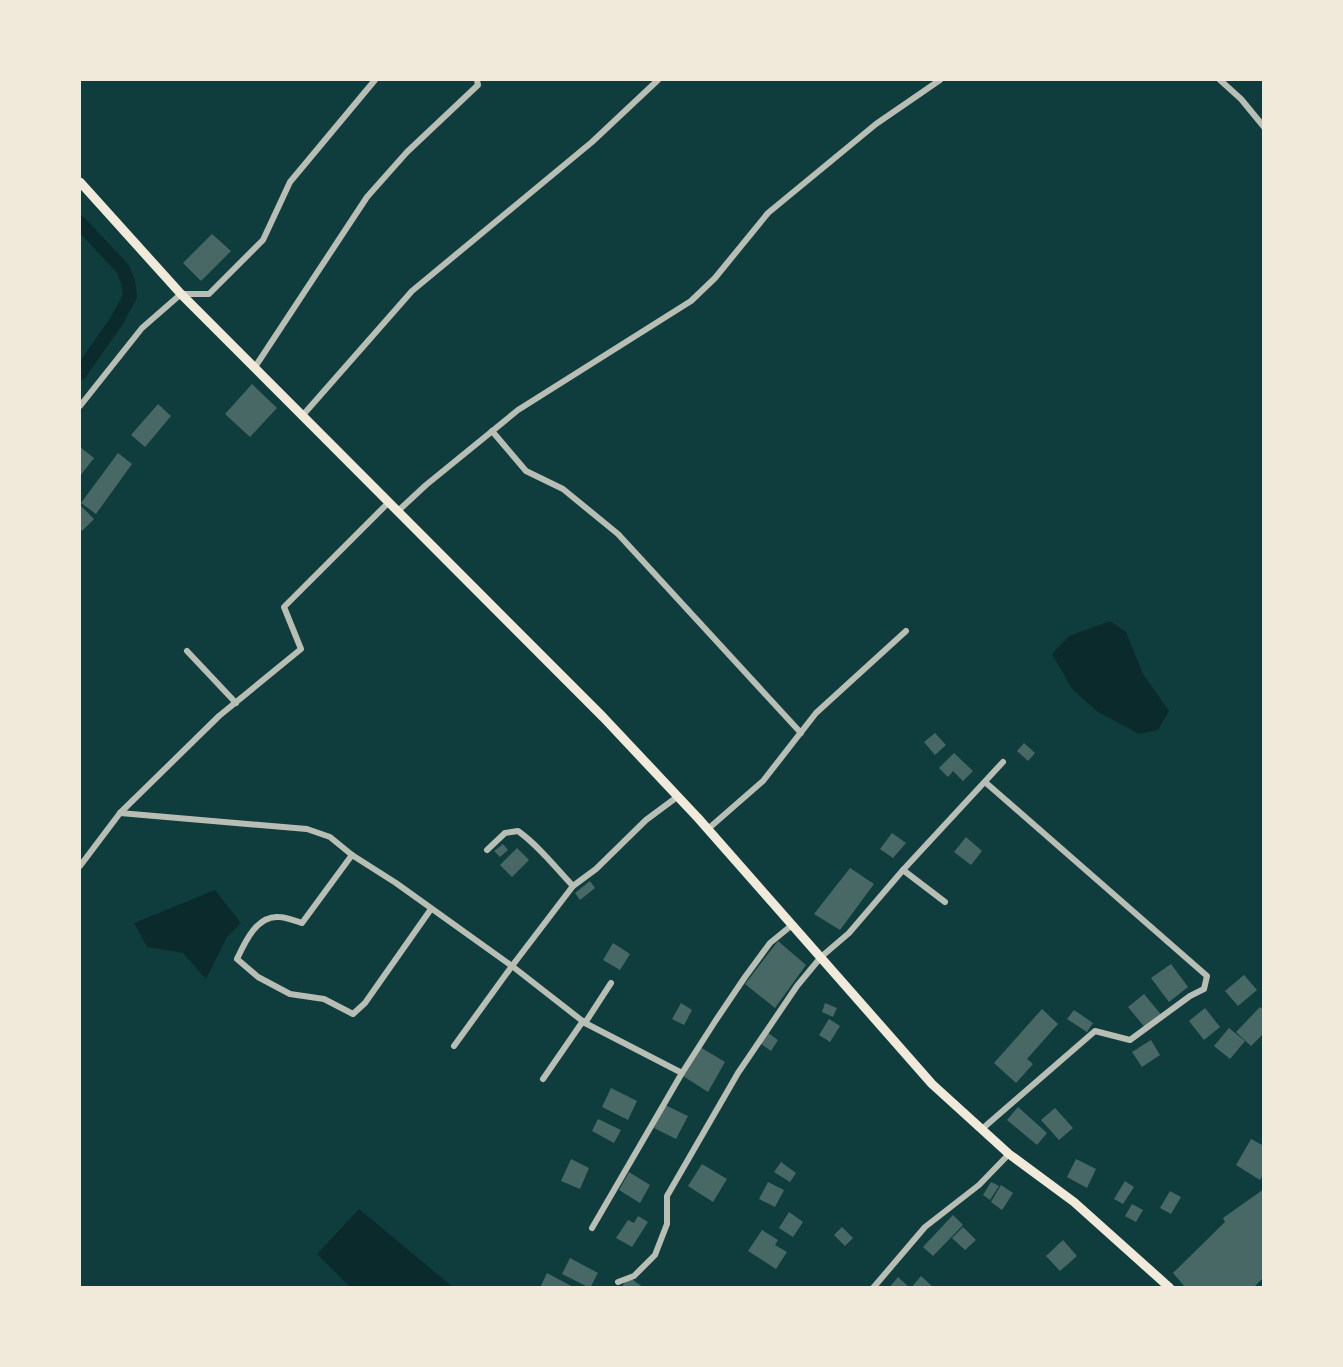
<svg xmlns="http://www.w3.org/2000/svg" width="1343" height="1367" viewBox="0 0 1343 1367" font-family="Ubuntu,sans-serif">
<style>
.water{fill:#0a2a2b}
.lines{fill:none;stroke-linecap:round;stroke-linejoin:round}
.canal{stroke:#0a2a2b;stroke-width:14}
.building{fill:#486865}
.minor{stroke:#b8beb3;stroke-width:6}
.secondary{stroke:#f1e9da;stroke-width:9}
</style>
<rect width="100%" height="100%" fill="#0f3d3e"/>
<g class="water">
<path d="M1110,621L1126,632L1143,674L1169,711L1158,730L1139,734L1098,712L1072,689L1052,654L1069,636Z"/>
<path d="M215,890L241,923L227,937L206,979L183,953L147,947L134,923Z"/>
<path d="M359,1209L453,1287H350L317,1254Z"/>
</g>
<g class="lines">
<path class="canal" d="M80,223L123,269L128,282L130,296L116,322L80,373"/>
</g>
<g class="building">
<path d="M212,234L231,251L201,281L183,263Z"/>
<path d="M252,384L277,408L250,437L225,414Z"/>
<path d="M158,404L171,416L145,447L131,435Z"/>
<path d="M80,447L94,458L80,476Z"/>
<path d="M118,453L132,464L96,514L81,503Z"/>
<path d="M80,505L94,519L82,531L80,528Z"/>
<path d="M935,733L946,745L935,755L924,742Z"/>
<path d="M1024,743L1035,753L1028,761L1017,751Z"/>
<path d="M954,753L973,771L963,781L953,771L948,777L939,768Z"/>
<path d="M892,833L906,843L893,858L880,849Z"/>
<path d="M966,837L982,851L971,865L954,852Z"/>
<path d="M503,844L508,850L500,857L494,851Z"/>
<path d="M517,848L529,860L512,877L500,865Z"/>
<path d="M850,868L874,884L840,930L814,914Z"/>
<path d="M590,881L595,888L580,900L575,893Z"/>
<path d="M778,941L806,965L775,1008L745,984Z"/>
<path d="M613,943L630,954L620,970L603,960Z"/>
<path d="M1171,964L1188,987L1169,1002L1151,978Z"/>
<path d="M1244,975L1257,990L1238,1006L1225,991Z"/>
<path d="M1144,994L1163,1017L1147,1030L1128,1007Z"/>
<path d="M681,1003L692,1010L684,1025L672,1019Z"/>
<path d="M825,1003L837,1008L833,1017L822,1012Z"/>
<path d="M1260,1007L1264,1010V1033L1251,1046L1236,1032Z"/>
<path d="M1205,1008L1220,1027L1204,1040L1189,1021Z"/>
<path d="M1042,1009L1058,1024L1027,1059L1033,1064L1016,1083L994,1063Z"/>
<path d="M1074,1010L1093,1023L1087,1032L1067,1019Z"/>
<path d="M829,1019L840,1026L830,1042L819,1035Z"/>
<path d="M1229,1028L1245,1041L1230,1059L1214,1046Z"/>
<path d="M768,1033L778,1040L771,1051L760,1043Z"/>
<path d="M1151,1040L1160,1055L1142,1067L1132,1052Z"/>
<path d="M700,1047L725,1062L708,1092L683,1076Z"/>
<path d="M611,1088L637,1101L628,1120L602,1107Z"/>
<path d="M665,1105L688,1116L676,1139L654,1128Z"/>
<path d="M1018,1107L1047,1133L1037,1145L1007,1120Z"/>
<path d="M1055,1108L1073,1128L1059,1140L1041,1120Z"/>
<path d="M598,1119L621,1130L614,1143L592,1131Z"/>
<path d="M1251,1139L1264,1146V1173L1260,1180L1236,1165Z"/>
<path d="M571,1159L589,1168L580,1189L561,1181Z"/>
<path d="M1076,1159L1096,1169L1087,1188L1067,1177Z"/>
<path d="M781,1162L796,1173L790,1182L774,1172Z"/>
<path d="M702,1164L727,1179L713,1202L688,1186Z"/>
<path d="M629,1172L650,1185L640,1203L619,1190Z"/>
<path d="M1125,1181L1134,1187L1123,1204L1114,1199Z"/>
<path d="M768,1182L784,1190L775,1207L759,1199Z"/>
<path d="M991,1182L999,1186L990,1200L983,1195Z"/>
<path d="M1001,1185L1013,1193L1002,1210L991,1202Z"/>
<path d="M1264,1189V1277L1253,1288H1186L1173,1273L1225,1222L1223,1218Z"/>
<path d="M1170,1191L1181,1197L1171,1214L1160,1208Z"/>
<path d="M1132,1204L1143,1210L1136,1222L1125,1216Z"/>
<path d="M789,1212L803,1222L793,1237L779,1228Z"/>
<path d="M953,1215L963,1225L933,1256L923,1247Z"/>
<path d="M638,1216L648,1222L632,1247L616,1238L628,1220L634,1223Z"/>
<path d="M842,1227L853,1238L845,1246L834,1235Z"/>
<path d="M963,1227L976,1240L965,1250L952,1238Z"/>
<path d="M762,1230L778,1240L775,1245L787,1252L776,1269L748,1251Z"/>
<path d="M1063,1240L1077,1256L1060,1271L1046,1256Z"/>
<path d="M570,1258L598,1273L590,1288L562,1274Z"/>
<path d="M547,1273L575,1288H540Z"/>
<path d="M921,1276L934,1288H911Z"/>
<path d="M629,1277L644,1288H621Z"/>
<path d="M898,1277L910,1288H889Z"/>
</g>
<g class="lines">
<g class="minor">
<path d="M1220,80L1241,99L1264,127"/>
<path d="M255,367L367,197L407,152L478,85L477,80"/>
<path d="M80,406L142,328L181,294H209L263,240L290,182L375,80"/>
<path d="M303,415L412,291L592,142L658,80"/>
<path d="M492,431L526,471L563,489L618,534L801,733"/>
<path d="M398,511L426,485L518,410L691,301L715,278L768,213L876,124L940,80"/>
<path d="M187,651L236,703"/>
<path d="M120,813L307,829L330,837L352,855L396,883L512,966L454,1046"/>
<path d="M708,829L763,781L816,713L906,631"/>
<path d="M487,850L505,833L518,831C539,846 555,867 573,886"/>
<path d="M352,855L302,923C295,921 286,917 279,917C257,915 245,942 237,959L258,977L290,994L324,999L353,1014L365,1003L431,909"/>
<path d="M80,866L120,813L219,716L301,649L284,607L389,502"/>
<path d="M903,870L945,902"/>
<path d="M611,983L585,1023L512,966L573,886L596,869L646,820L677,797"/>
<path d="M585,1023L682,1073"/>
<path d="M543,1079L583,1021"/>
<path d="M982,1129L1095,1031L1130,1040L1190,996L1204,989L1207,976L985,782"/>
<path d="M592,1228L682,1073L716,1020L745,977L770,943L792,925"/>
<path d="M618,1282L634,1276L655,1255L667,1224V1196L738,1073L797,986L821,957L849,933L903,870L1003,762"/>
<path d="M873,1288L925,1227L979,1185L1009,1154"/>
</g>
<path class="secondary" d="M80,182L181,294L603,717L698,818L932,1084L1009,1154L1074,1202L1170,1288"/>
</g>
<rect width="1343" height="1367" fill="none" stroke="#f1e9da" stroke-width="162"/>
</svg>
